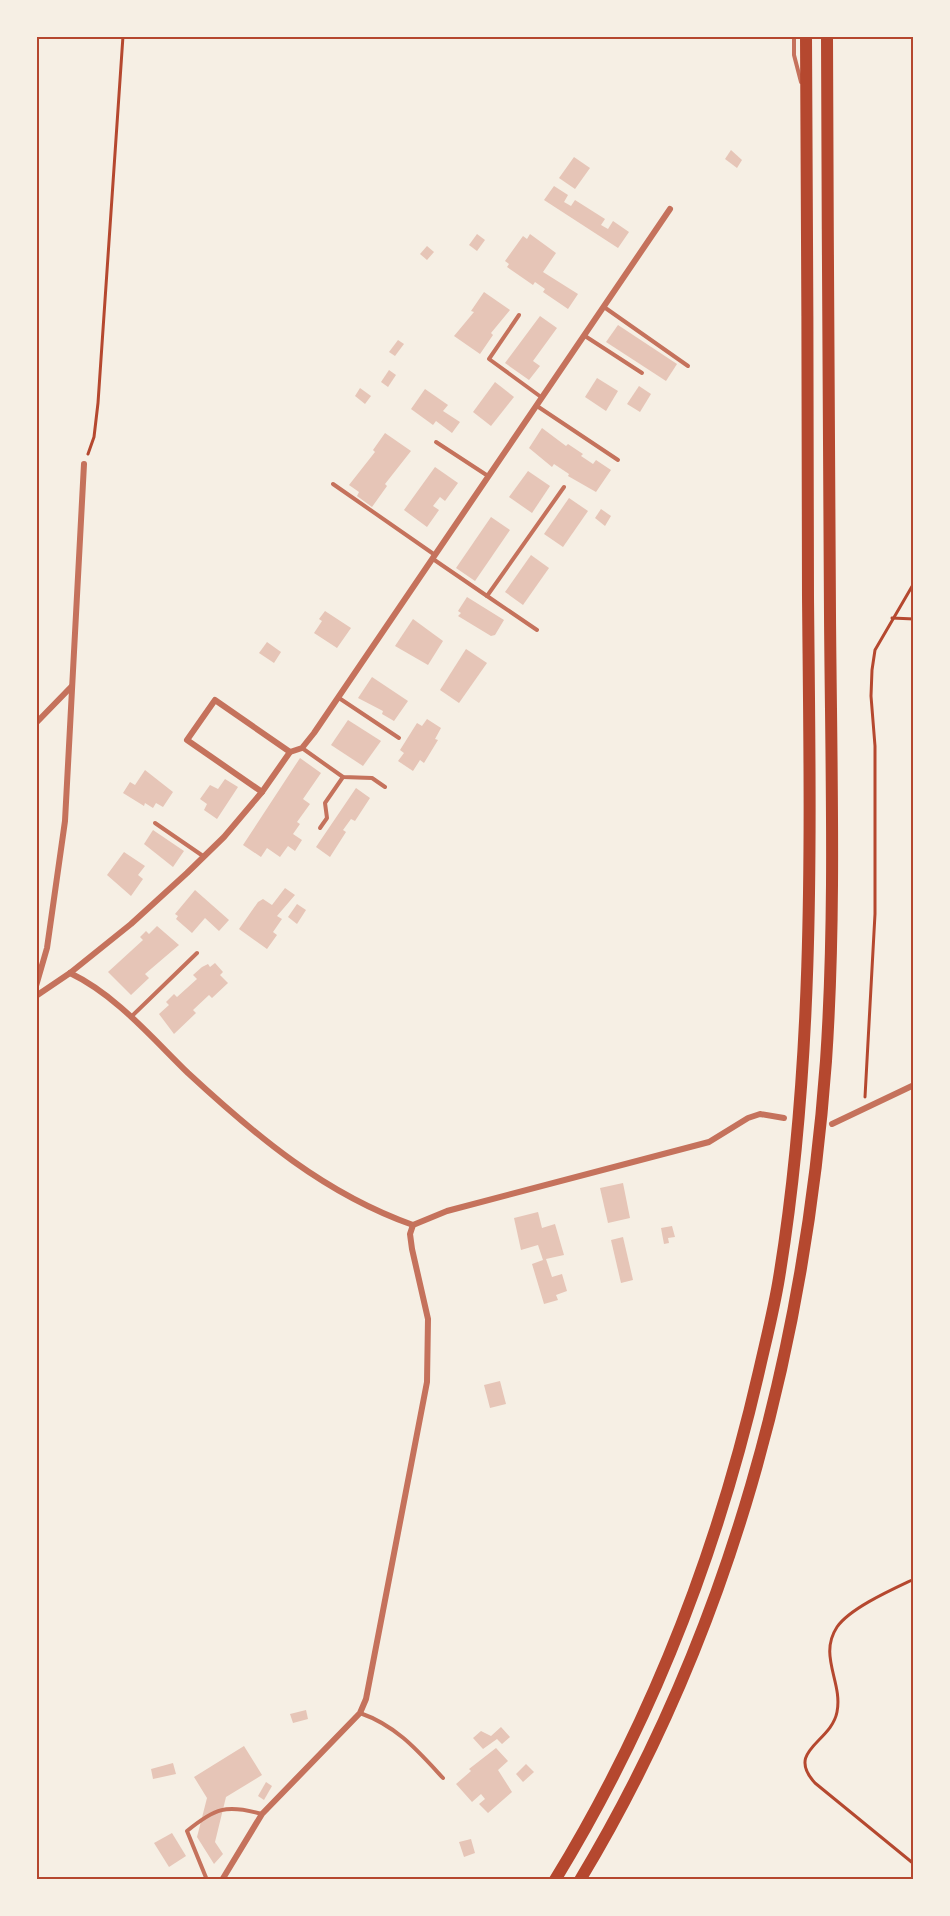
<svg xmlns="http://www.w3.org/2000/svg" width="950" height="1916" viewBox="0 0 950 1916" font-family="Poppins,sans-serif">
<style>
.building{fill:#e6c5b7}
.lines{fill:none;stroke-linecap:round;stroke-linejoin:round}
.path{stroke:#b5482f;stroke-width:3}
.service{stroke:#c5725c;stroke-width:4}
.minor{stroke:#c5725c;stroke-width:6}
.trunk{stroke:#b5482f;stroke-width:12}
.neatline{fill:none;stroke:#b5482f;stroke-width:2}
</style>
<rect width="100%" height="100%" fill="#f6efe4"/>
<g class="building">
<path d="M731,150L742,160L737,168L725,159Z"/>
<path d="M574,157L590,168L575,189L559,178Z"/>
<path d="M554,186L568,195L564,202L571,206L575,200L605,219L601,225L608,229L613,221L629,232L618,248L544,200Z"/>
<path d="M477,234L485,240L477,251L469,245Z"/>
<path d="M530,234L556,253L543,272L578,294L568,309L543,292L545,289L535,282L533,285L507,267L509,264L505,261L523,236L527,239Z"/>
<path d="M427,246L434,252L427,260L420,254Z"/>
<path d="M484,292L510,310L491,333L493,335L480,354L454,336L474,312L471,311Z"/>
<path d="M540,316L557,328L533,361L540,366L529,380L505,363Z"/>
<path d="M618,325L677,364L666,381L606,342Z"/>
<path d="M398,340L404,344L395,356L389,352Z"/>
<path d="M389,370L396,375L388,387L381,382Z"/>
<path d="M597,378L618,391L606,411L585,397Z"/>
<path d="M495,382L514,397L491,426L473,412Z"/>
<path d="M639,386L651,394L640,412L627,404Z"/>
<path d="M360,388L371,396L365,404L355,396Z"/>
<path d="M425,389L448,405L443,411L460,422L452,433L436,421L433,425L411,409Z"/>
<path d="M542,428L566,446L568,444L583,454L581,456L593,464L596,460L611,470L596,492L568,476L569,474L554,464L552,467L529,448Z"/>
<path d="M385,433L411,451L385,484L387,486L372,507L357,496L359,492L349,485L375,452L373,450Z"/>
<path d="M435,467L458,483L445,501L440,497L433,506L439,510L427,527L404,510Z"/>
<path d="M528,471L550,486L532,513L509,497Z"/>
<path d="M569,498L588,511L563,547L544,534Z"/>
<path d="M601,509L611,516L605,526L595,518Z"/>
<path d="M491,517L510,530L475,581L456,568Z"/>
<path d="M531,555L549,568L523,605L505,592Z"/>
<path d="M467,597L504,620L495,635L491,636L458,616L461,613L458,611Z"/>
<path d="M325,611L351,628L337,648L314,633L322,621L319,619Z"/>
<path d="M413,619L443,641L428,665L395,646Z"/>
<path d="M267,642L281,652L274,663L259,653Z"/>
<path d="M466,649L487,663L459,703L440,690Z"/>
<path d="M372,677L408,701L394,721L382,714L383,711L358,698Z"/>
<path d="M427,719L441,728L435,739L438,740L424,763L420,760L413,771L398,761L404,753L400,750L417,723L422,726Z"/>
<path d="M348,720L381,741L363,766L331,745Z"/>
<path d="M300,758L321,773L303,799L310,804L297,822L300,824L293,834L302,840L295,851L288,846L280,857L267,848L261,857L243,845Z"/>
<path d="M145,770L173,792L163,807L156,803L153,808L145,803L144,806L123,793L130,782L135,785Z"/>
<path d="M225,779L238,787L217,819L204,810L207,804L200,799L210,785L218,789Z"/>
<path d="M356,788L370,798L355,821L351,819L343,830L346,832L330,857L316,847Z"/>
<path d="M153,830L184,851L173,867L144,844Z"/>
<path d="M124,852L145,866L138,875L143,879L131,896L107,875Z"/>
<path d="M285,888L295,895L277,916L282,919L273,932L277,935L267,949L239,929L258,902L263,899L272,905Z"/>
<path d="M195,890L229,920L219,931L205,918L192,933L176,919L178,916L175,914Z"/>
<path d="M297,904L306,910L297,924L288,917Z"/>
<path d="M157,926L179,945L145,974L149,978L131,995L108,972L143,940L140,937L146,931L149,934Z"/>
<path d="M215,963L223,972L220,975L228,983L212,998L209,995L193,1010L196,1013L174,1034L159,1014L169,1005L166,1002L174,994L177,997L197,979L193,975L202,967L208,964L210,967Z"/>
<path d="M623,1183L630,1218L608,1223L600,1188Z"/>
<path d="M538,1212L542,1228L555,1224L564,1255L546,1259L552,1277L562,1274L567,1291L556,1295L558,1300L544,1304L532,1264L543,1260L538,1245L521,1250L514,1218Z"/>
<path d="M672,1226L675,1237L668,1238L669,1243L664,1244L661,1228Z"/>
<path d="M623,1237L633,1280L621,1283L611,1240Z"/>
<path d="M500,1381L506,1404L490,1408L484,1385Z"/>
<path d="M306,1710L308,1719L293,1723L290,1714Z"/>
<path d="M501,1727L510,1737L502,1744L497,1739L483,1749L473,1738L481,1731L491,1736Z"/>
<path d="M244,1746L262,1775L226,1797L215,1842L223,1854L214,1864L197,1837L207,1798L194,1777Z"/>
<path d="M496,1748L508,1761L498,1770L512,1792L488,1813L479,1804L485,1799L481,1794L472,1802L456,1784L471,1771L469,1769Z"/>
<path d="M173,1763L176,1774L153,1779L151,1769Z"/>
<path d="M526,1764L534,1772L523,1782L516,1774Z"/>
<path d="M266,1782L272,1786L264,1800L258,1796Z"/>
<path d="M172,1833L186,1856L169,1867L154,1843Z"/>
<path d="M471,1839L475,1853L464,1857L459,1842Z"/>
</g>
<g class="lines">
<g class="path">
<path d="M88,454L94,437L98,403L123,36"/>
<path d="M892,618L914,619"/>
<path d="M865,1097L875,914V746L871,696L872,670L875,650L914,583"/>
<path d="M914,1579C893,1589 850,1608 837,1627C818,1656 843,1682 837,1712C831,1743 785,1750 815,1783L914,1864"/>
</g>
<g class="service">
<path d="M794,36V55L801,82"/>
<path d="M604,307L688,366"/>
<path d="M519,315L489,359L541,397"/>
<path d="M585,336L642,373"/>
<path d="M537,406L618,460"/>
<path d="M436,442L488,476"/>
<path d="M333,484L435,555"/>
<path d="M433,559L487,596L564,487"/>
<path d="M487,596L537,630"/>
<path d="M339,698L399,738"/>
<path d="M302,748L343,777L372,778L385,787"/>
<path d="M155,823L203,856"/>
<path d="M320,828L327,818L325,803L343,777"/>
<path d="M131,1017L197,953"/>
<path d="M360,1713C397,1726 418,1751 443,1778"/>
<path d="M207,1880L187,1831C215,1808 226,1804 262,1814"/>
</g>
<g class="minor">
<path d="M36,723L71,687"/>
<path d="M262,792L187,740L215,700L290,752"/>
<path d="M70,973C116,995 152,1038 188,1073C256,1136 325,1194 413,1225"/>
<path d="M36,986L47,948L65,821L84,464"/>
<path d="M36,996L70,973L131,924L187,873L224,837L262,792L290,752L302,748L314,733L670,209"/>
<path d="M832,1124L914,1085"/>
<path d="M222,1880L262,1814L360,1713L366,1699L427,1382L428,1319L412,1249L410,1234L413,1225L447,1211L709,1142L748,1118L760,1114L784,1118"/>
</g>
<g class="trunk">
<path d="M555,1880C651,1723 718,1550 759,1371C766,1340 774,1309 779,1278C816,1053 810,823 808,596C807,409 808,223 806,36"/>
<path d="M580,1880C730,1631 805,1348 826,1061C836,913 831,763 830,615C828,422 828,229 827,36"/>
</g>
</g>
<rect width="950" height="1916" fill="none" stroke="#f6efe4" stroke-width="75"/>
<rect x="38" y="38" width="874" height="1840" class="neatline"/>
</svg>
